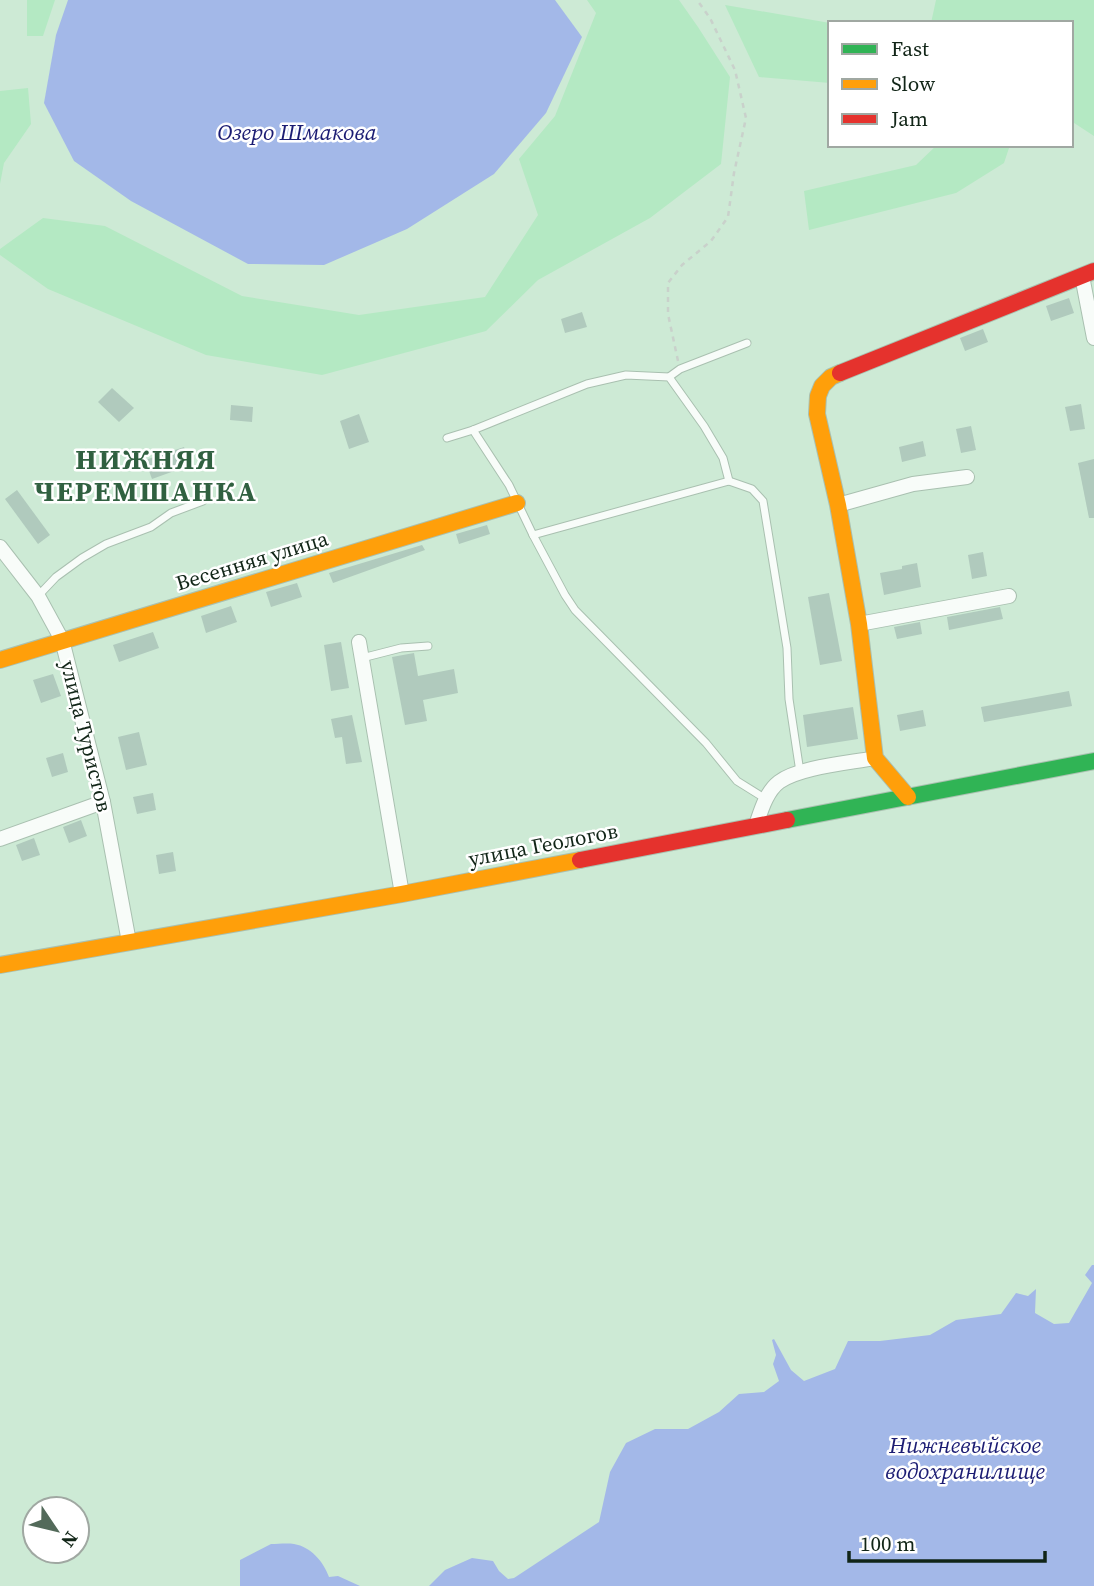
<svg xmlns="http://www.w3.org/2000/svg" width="1094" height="1586" viewBox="0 0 1094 1586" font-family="'Source Serif 4',serif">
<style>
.green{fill:#b4e9c3}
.water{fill:#a3b8e8}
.building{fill:#b0cabd}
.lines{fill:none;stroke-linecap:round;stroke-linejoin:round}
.lane-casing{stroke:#a9c0b0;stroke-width:9}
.street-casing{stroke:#a9c0b0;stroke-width:16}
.fast-casing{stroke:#a9c0b0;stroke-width:18}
.slow-casing{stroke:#a9c0b0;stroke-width:18}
.jam-casing{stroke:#a9c0b0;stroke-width:18}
.path{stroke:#c9d1cb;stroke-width:2.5;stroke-dasharray:5 5;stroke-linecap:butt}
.lane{stroke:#f8fcf9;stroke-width:7}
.street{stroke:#f8fcf9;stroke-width:14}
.fast{stroke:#30b455;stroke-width:16}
.slow{stroke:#ff9f0a;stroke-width:16}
.jam{stroke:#e5322d;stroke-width:16}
.labels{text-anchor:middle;stroke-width:5;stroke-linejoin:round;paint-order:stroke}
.street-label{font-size:21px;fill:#112517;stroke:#fff}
.water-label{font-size:23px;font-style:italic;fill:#1b1c73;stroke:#fff}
.district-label{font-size:28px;font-weight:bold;letter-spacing:2px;fill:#306040;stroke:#fff}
</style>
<rect width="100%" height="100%" fill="#cdead5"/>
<g class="green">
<path d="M27,0H55L43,36H27Z"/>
<path d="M587,0H679L698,27L730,77L721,164L650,218L538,280L486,331L322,375L206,355L48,289L0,255V249L43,218L105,226L242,296L359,315L485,297L538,215L519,159L555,116L596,13Z"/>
<path d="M936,0H1094V136L1071,121V23H931Z"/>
<path d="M725,5L830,23V83L759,77Z"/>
<path d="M28,88L31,124L4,163L0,184V91Z"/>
<path d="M937,145H1010L1004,163L956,193L809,230L804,191L916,165Z"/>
</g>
<g class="water">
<path d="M68,0H555L582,37L546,113L494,174L407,229L324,265L248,264L131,201L74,161L44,103L56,35Z"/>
<path d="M1092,1265H1094V1586H429L445,1570L472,1558L493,1561L499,1571L508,1579L514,1578L599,1522L610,1472L626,1443L655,1429H688L719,1412L739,1394L764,1392L779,1381L773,1364L776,1355L772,1340L774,1339L791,1370L804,1381L835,1369L848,1341H880L930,1335L956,1320L1001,1314L1016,1293L1028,1296L1036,1289L1035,1313L1054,1324L1069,1323L1092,1283L1085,1275Z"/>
<path d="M271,1544C278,1544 287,1543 294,1544C311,1547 323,1561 329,1577L338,1576L360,1586H240V1560Z"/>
</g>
<g class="building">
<path d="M1069,298L1074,313L1051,321L1046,306Z"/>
<path d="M582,312L587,327L565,333L561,319Z"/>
<path d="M983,329L988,342L965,351L960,338Z"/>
<path d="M112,388L134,408L119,422L98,402Z"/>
<path d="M1081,404L1085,429L1070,431L1065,407Z"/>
<path d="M231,405L253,407L252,422L230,420Z"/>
<path d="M359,414L369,442L349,449L340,421Z"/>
<path d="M971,426L976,450L961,453L956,429Z"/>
<path d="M923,441L926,456L902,462L899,447Z"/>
<path d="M184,447L191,465L152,479L145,460Z"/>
<path d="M1094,459V518H1089L1078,463Z"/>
<path d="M17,490L50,535L38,544L5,499Z"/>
<path d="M487,525L490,534L459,544L456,534Z"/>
<path d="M422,545L425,550L333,583L329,573Z"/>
<path d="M983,552L987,576L972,579L968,555Z"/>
<path d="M917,563L921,587L884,595L880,573L902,569V566Z"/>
<path d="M297,583L302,597L271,607L266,592Z"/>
<path d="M829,593L842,661L820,665L808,597Z"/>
<path d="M231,606L237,622L206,633L201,616Z"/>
<path d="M1000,607L1003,619L949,630L947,617Z"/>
<path d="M920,622L922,634L897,639L894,627Z"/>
<path d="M153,632L159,648L119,662L113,645Z"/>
<path d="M341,642L349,688L331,691L324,645Z"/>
<path d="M414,653L418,676L454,669L458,693L423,700L427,721L405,725L392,657Z"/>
<path d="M53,674L61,696L41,703L33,680Z"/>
<path d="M1069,691L1072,706L984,722L981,707Z"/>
<path d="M853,707L858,739L807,747L803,715Z"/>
<path d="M923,710L926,726L900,731L897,715Z"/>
<path d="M352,715L362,762L346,764L342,737L335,738L331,719Z"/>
<path d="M139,732L147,765L126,770L118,737Z"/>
<path d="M63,753L68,772L52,777L46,758Z"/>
<path d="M153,793L156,810L137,814L133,797Z"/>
<path d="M81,820L87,836L69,843L63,827Z"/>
<path d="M34,838L40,855L22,861L16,845Z"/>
<path d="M173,852L176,871L159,874L156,855Z"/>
</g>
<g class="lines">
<defs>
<g id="lane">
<path d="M669,377L680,369L747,343"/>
<path d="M473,430L509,485L533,535L565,595L575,610L706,743L737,781L766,799"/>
<path d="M447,438L473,430L587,384L626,375L669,377L704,426L723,458L729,481"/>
<path d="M533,535L729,481L752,489L763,501L787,648L789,699L800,772"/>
<path d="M38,596L56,577L82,558L106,544L151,527L171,513L203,501"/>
<path d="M362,658L401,648L428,646"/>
</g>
<g id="street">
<path d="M1082,276L1094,338"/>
<path d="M838,505L913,484L967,477"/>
<path d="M0,547L38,596L62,640L103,802L129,942"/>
<path d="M859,624L1009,596"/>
<path d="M359,642L402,894"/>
<path d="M756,825C761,811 766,792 779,782C799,767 849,763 875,758"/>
<path d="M0,839L103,802"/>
</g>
<path id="fast" d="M787,820L1094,761"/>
<g id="slow">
<path d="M840,373L831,377L822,386L818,396L817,414L838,505L859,624L875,758L908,797"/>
<path d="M0,660L517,503"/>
<path d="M0,965L402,894L580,860"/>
</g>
<g id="jam">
<path d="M840,373L1094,271"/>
<path d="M580,860L787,820"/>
</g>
</defs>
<use href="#lane" class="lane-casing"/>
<use href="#street" class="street-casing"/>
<use href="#fast" class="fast-casing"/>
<use href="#slow" class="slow-casing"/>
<use href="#jam" class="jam-casing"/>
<path class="path" d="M678,361L668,314V283L682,265L711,241L728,217L734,173L746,118L735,70L710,18L697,0"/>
<use href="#lane" class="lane"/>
<use href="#street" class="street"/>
<use href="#fast" class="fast"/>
<use href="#slow" class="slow"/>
<use href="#jam" class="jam"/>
</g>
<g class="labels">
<g class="street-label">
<text transform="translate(252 561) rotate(-17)" y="7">Весенняя улица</text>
<text transform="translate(86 736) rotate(76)" y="7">улица Туристов</text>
<text transform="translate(543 845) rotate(-11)" y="7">улица Геологов</text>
</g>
<g class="water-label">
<text x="297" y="140">Озеро Шмакова</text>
<text x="965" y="1453">Нижневыйское<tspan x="965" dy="26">водохранилище</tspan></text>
</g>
<g class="district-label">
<text x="146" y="469">НИЖНЯЯ<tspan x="146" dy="32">ЧЕРЕМШАНКА</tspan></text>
</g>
</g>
<rect x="828" y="21" width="245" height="126" fill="#ffffff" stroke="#a0a8a2" stroke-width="2"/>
<rect x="842" y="44" width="35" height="10" fill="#30b455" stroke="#a0a8a2" stroke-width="2"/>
<text x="891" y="56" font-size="21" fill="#112517">Fast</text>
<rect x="842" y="79" width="35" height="10" fill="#ff9f0a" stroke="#a0a8a2" stroke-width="2"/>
<text x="891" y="91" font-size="21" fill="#112517">Slow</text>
<rect x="842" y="114" width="35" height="10" fill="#e5322d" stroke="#a0a8a2" stroke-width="2"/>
<text x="891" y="126" font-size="21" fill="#112517">Jam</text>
<g transform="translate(56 1530) rotate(125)"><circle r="33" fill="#ffffff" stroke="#a0a8a2" stroke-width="2"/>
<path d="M0-5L12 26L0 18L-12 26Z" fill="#536a5a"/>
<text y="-10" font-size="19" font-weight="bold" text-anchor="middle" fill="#112517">N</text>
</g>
<path d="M849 1551v10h196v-10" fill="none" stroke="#112517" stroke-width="3.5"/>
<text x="860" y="1551" font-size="21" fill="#112517" stroke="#ffffff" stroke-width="5" paint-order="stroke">100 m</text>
</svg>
